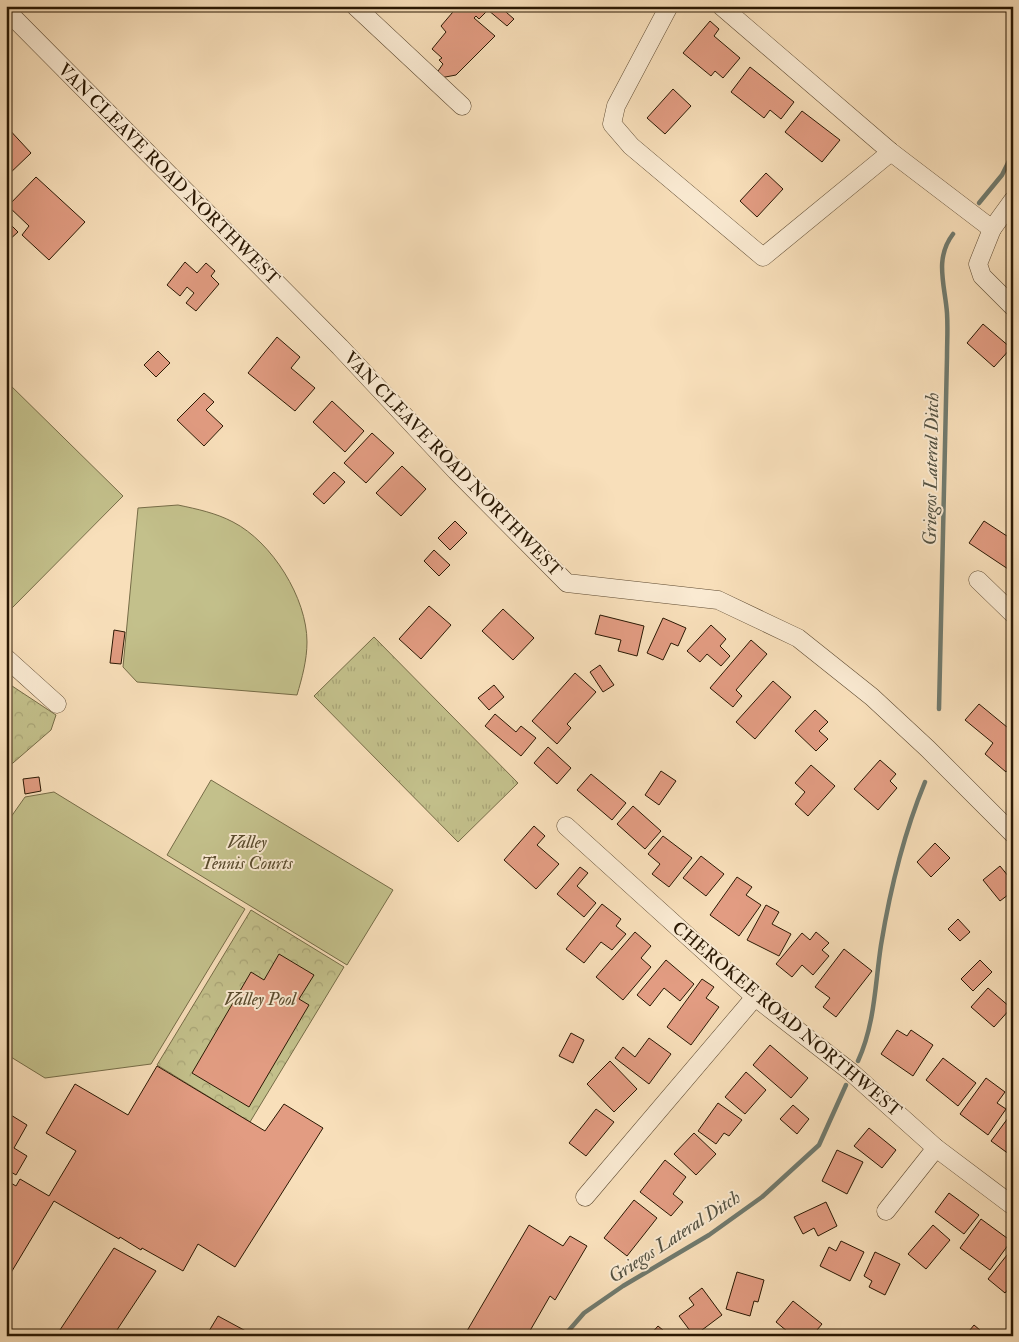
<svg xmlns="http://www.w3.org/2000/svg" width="1019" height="1342" viewBox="0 0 1019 1342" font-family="'IM FELL Double Pica',serif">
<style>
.grass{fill:url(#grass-tufts);stroke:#766c47}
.park{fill:url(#park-crowns);stroke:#766c47}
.pitch{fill:#c3c08b;stroke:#766c47}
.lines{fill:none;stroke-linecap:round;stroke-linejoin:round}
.stream{stroke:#707a6e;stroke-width:4.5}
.building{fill:#e29c82;stroke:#2a1803}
.minor-casing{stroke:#5e4a31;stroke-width:19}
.minor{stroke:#faead2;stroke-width:18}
.labels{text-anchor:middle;stroke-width:4;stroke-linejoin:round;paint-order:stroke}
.street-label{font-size:18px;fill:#2a1803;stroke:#faead2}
.park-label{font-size:18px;font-style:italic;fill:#584a2c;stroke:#faead2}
.water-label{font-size:19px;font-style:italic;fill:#535141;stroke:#faead2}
</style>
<defs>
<pattern id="grass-tufts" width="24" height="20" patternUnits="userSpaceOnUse" patternTransform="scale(1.25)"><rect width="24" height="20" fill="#c3c08b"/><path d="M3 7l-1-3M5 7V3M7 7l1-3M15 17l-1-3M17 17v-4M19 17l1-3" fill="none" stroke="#a8a476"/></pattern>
<pattern id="park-crowns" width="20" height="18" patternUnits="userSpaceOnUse" patternTransform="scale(1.25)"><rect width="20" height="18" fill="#c3c08b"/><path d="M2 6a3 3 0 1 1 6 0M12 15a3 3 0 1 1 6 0" fill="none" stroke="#a8a476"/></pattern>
</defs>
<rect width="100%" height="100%" fill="#f8dfba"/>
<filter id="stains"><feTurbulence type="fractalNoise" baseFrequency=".004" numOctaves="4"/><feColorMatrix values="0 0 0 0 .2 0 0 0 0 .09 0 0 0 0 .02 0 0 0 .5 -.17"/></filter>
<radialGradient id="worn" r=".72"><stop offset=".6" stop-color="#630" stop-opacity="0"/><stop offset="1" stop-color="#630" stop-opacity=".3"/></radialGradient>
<path class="grass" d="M374,637L518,783L458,842L314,696Z"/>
<g class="park">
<path d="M6,682L56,715L51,730L6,769Z"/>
<path d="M251,910L344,967L250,1122L157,1065Z"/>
</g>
<g class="pitch">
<path d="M6,381L123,496L10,610L6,607Z"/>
<path d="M178,505C197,509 216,513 233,522C272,542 307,598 307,642C307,660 302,678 297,695L137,682L123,667L138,508Z"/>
<path d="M211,780L393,890L347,965L167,855Z"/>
<path d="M54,792L245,909L151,1064L45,1078L6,1054V824L25,797Z"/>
</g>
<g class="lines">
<g class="stream">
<path d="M979,203L1002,175L1013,153"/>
<path d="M939,709L947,357C947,343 948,328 947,313C945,285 934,259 953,234"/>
<path d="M858,1061C875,1024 875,984 881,945C890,890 904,833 925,782"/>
<path d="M564,1336L584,1313L623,1286L709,1235L762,1197L819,1145L846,1085"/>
</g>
</g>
<g class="building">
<path d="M458,6L487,8L499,6L514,19L507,26L488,10L479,19L476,16L474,18L495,36L456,75L440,78L438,71L443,64L439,60L442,58L432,49L446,32L441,26Z"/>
<path d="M710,21L719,29L714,36L740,58L723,78L715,71L711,76L683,53Z"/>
<path d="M750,67L794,102L781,119L770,110L764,118L731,92Z"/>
<path d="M673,89L691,106L665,134L647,118Z"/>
<path d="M802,111L840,140L822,162L785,132Z"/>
<path d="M6,126L31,153L6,177Z"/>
<path d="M766,173L783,189L757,217L740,201Z"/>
<path d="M36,177L85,222L49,260L22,235L29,226L8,206Z"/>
<path d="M10,224L18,232L8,241L6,239V228Z"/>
<path d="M185,262L197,273L206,263L215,271L211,276L219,284L196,311L186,303L194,293L187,287L180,296L167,285Z"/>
<path d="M983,324L1011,348L994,367L967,343Z"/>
<path d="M277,337L300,357L291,368L315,388L295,411L248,373Z"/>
<path d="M158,351L170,363L156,377L144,365Z"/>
<path d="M204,393L214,402L206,410L223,426L204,446L177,420Z"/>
<path d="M332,401L364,431L345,452L313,422Z"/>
<path d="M372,433L394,453L366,483L344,463Z"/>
<path d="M402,466L426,489L401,516L376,493Z"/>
<path d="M334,472L345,482L324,504L313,494Z"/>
<path d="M455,521L467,533L450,550L438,538Z"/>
<path d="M984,521L1013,540V562L1008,569L969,543Z"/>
<path d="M434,550L450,565L439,576L424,561Z"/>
<path d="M429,606L451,625L421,659L399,639Z"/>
<path d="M503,609L534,638L513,660L482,631Z"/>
<path d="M600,615L644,626L637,656L618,651L621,640L595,634Z"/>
<path d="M663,618L686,628L678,646L671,643L663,660L647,653Z"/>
<path d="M711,625L726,639L720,646L730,656L721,666L707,654L700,662L687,651Z"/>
<path d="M114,630L125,632L121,664L110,663Z"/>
<path d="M751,640L767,654L736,690L742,696L733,707L710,688Z"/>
<path d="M600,665L614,685L603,692L590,672Z"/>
<path d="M575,673L596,692L567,724L571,728L557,744L532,721Z"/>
<path d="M773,681L791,697L755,739L736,722Z"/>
<path d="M494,685L504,697L489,710L478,698Z"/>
<path d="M979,704L1013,732V764L1006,772L985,754L993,743L965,720Z"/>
<path d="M815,710L828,722L819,731L828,739L816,751L795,731Z"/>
<path d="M495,714L516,732L521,726L536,738L521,756L485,726Z"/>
<path d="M548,747L571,768L557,784L534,763Z"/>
<path d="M880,760L896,774L890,781L897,788L878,810L854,789Z"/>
<path d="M811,765L835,786L808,816L795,804L805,792L795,783Z"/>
<path d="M661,771L676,781L659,805L645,795Z"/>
<path d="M591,774L626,803L612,820L577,790Z"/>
<path d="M39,777L41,791L25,794L23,779Z"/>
<path d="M633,806L661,831L645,849L617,824Z"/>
<path d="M534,826L545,836L537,845L559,864L536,889L504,860Z"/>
<path d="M663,836L692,858L669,887L652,874L660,864L648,854Z"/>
<path d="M935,843L950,858L931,877L917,862Z"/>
<path d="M701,856L724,874L706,896L683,878Z"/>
<path d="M1000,866L1013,882V891L1000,901L983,880Z"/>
<path d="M580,867L588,873L577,886L596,903L584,917L557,894Z"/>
<path d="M737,877L752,887L746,895L761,905L739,936L710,915Z"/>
<path d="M602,904L621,919L616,926L626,934L612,950L601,942L584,963L566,949Z"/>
<path d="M766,905L779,912L772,924L791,934L779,956L747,940Z"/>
<path d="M958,919L970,932L960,941L948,929Z"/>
<path d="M635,932L651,946L641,958L651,967L623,1000L596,977Z"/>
<path d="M816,932L829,943L822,950L829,956L813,975L802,965L792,977L776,964L802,933L810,940Z"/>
<path d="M844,949L872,971L836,1017L823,1007L830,998L815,987Z"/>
<path d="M279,954L314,975L299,999L309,1005L249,1107L192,1073L251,972L264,980Z"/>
<path d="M666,960L694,984L680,1001L664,988L650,1006L637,995Z"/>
<path d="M980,960L992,972L973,991L961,979Z"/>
<path d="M702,979L714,987L706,998L719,1007L691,1045L667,1027Z"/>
<path d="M988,988L1011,1008L994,1027L971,1007Z"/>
<path d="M897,1030L907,1036L911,1030L933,1045L913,1076L881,1054Z"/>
<path d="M571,1033L584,1040L573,1063L559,1056Z"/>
<path d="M649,1038L671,1054L649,1084L615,1058L623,1047L635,1057Z"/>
<path d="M770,1045L808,1078L791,1098L753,1065Z"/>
<path d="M943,1058L976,1083L958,1106L926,1080Z"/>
<path d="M610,1061L637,1089L614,1112L587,1084Z"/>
<path d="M157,1066L265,1131L284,1104L323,1128L235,1267L198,1244L183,1271L142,1248L141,1250L120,1237L119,1239L54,1201L6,1281V1187L9,1182L16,1186L20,1179L49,1196L76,1151L46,1133L75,1084L128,1115Z"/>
<path d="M746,1072L766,1090L745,1114L725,1097Z"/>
<path d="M986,1078L1005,1092L997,1103L1006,1109L988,1135L960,1114Z"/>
<path d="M718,1103L742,1120L729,1136L724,1133L716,1144L698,1131Z"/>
<path d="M793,1105L809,1119L797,1134L780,1119Z"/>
<path d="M596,1109L614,1122L586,1156L569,1143Z"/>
<path d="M6,1112L27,1125L14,1148L27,1156L16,1175L6,1169Z"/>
<path d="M1011,1114L1013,1115V1157L991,1141Z"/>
<path d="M869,1128L896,1150L882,1168L854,1146Z"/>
<path d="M694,1133L716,1154L696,1175L674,1154Z"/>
<path d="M837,1150L863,1162L847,1194L822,1181Z"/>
<path d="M665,1160L686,1177L673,1194L683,1202L671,1216L640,1192Z"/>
<path d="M949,1193L979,1215L964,1234L935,1212Z"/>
<path d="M634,1200L657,1218L627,1256L604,1238Z"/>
<path d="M826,1202L837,1226L818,1236L814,1228L803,1234L794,1217Z"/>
<path d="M981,1219L1011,1241L990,1270L960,1248Z"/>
<path d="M529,1225L563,1246L570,1236L587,1246L555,1300L550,1296L527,1336H464Z"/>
<path d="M933,1225L950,1240L926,1269L908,1254Z"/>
<path d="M841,1241L864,1252L850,1281L820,1266L829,1247L836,1251Z"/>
<path d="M114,1248L156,1271L113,1336H56Z"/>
<path d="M1011,1250L1013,1252V1283L1005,1293L988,1279Z"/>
<path d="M875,1252L900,1264L885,1295L869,1287L872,1281L864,1276Z"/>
<path d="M737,1272L764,1280L758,1302L754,1301L750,1316L726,1309Z"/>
<path d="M702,1288L722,1315L694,1336L679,1316L694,1305L689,1298Z"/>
<path d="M793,1301L822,1324L812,1336H793L776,1322Z"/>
<path d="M218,1316L255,1336H206Z"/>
<path d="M974,1325L987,1336H965Z"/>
<path d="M658,1326L670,1336H649Z"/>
</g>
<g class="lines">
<defs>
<g id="minor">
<path d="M355,6L462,106"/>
<path d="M669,6L616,106L612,124L631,146L763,257L891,152"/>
<path d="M721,6L891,152L992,229L978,264L982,276L1013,307"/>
<path d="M6,10L340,347L456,471L567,583L718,600L798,638L872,697L928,749L1013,834"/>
<path d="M992,229L1013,200"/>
<path d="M978,580L1013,614"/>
<path d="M6,658L57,704"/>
<path d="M566,826L755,997L851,1072L936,1148L1013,1206"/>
<path d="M585,1197L755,997"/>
<path d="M886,1211L936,1148"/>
</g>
</defs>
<use href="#minor" class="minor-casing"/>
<use href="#minor" class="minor"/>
</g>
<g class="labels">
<g class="street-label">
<text transform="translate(169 174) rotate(45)" y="6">VAN CLEAVE ROAD NORTHWEST</text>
<text transform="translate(453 464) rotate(46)" y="6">VAN CLEAVE ROAD NORTHWEST</text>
<text transform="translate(787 1019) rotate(40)" y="6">CHEROKEE ROAD NORTHWEST</text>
</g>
<g class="park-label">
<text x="247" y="848">Valley<tspan x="247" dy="21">Tennis Courts</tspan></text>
<text x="260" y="1005">Valley Pool</text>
</g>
<g class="water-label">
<text transform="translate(930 469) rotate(-89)" y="7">Griegos Lateral Ditch</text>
<text transform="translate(674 1236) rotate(-33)" y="7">Griegos Lateral Ditch</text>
</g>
</g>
<rect width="1019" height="1342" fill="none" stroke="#f8dfba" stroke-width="25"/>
<rect x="8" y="8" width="1004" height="1327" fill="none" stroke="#2a1803" stroke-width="2.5"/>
<rect x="12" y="12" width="994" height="1317" fill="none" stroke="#2a1803"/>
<rect width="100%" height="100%" filter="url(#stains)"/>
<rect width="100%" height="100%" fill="url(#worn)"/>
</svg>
